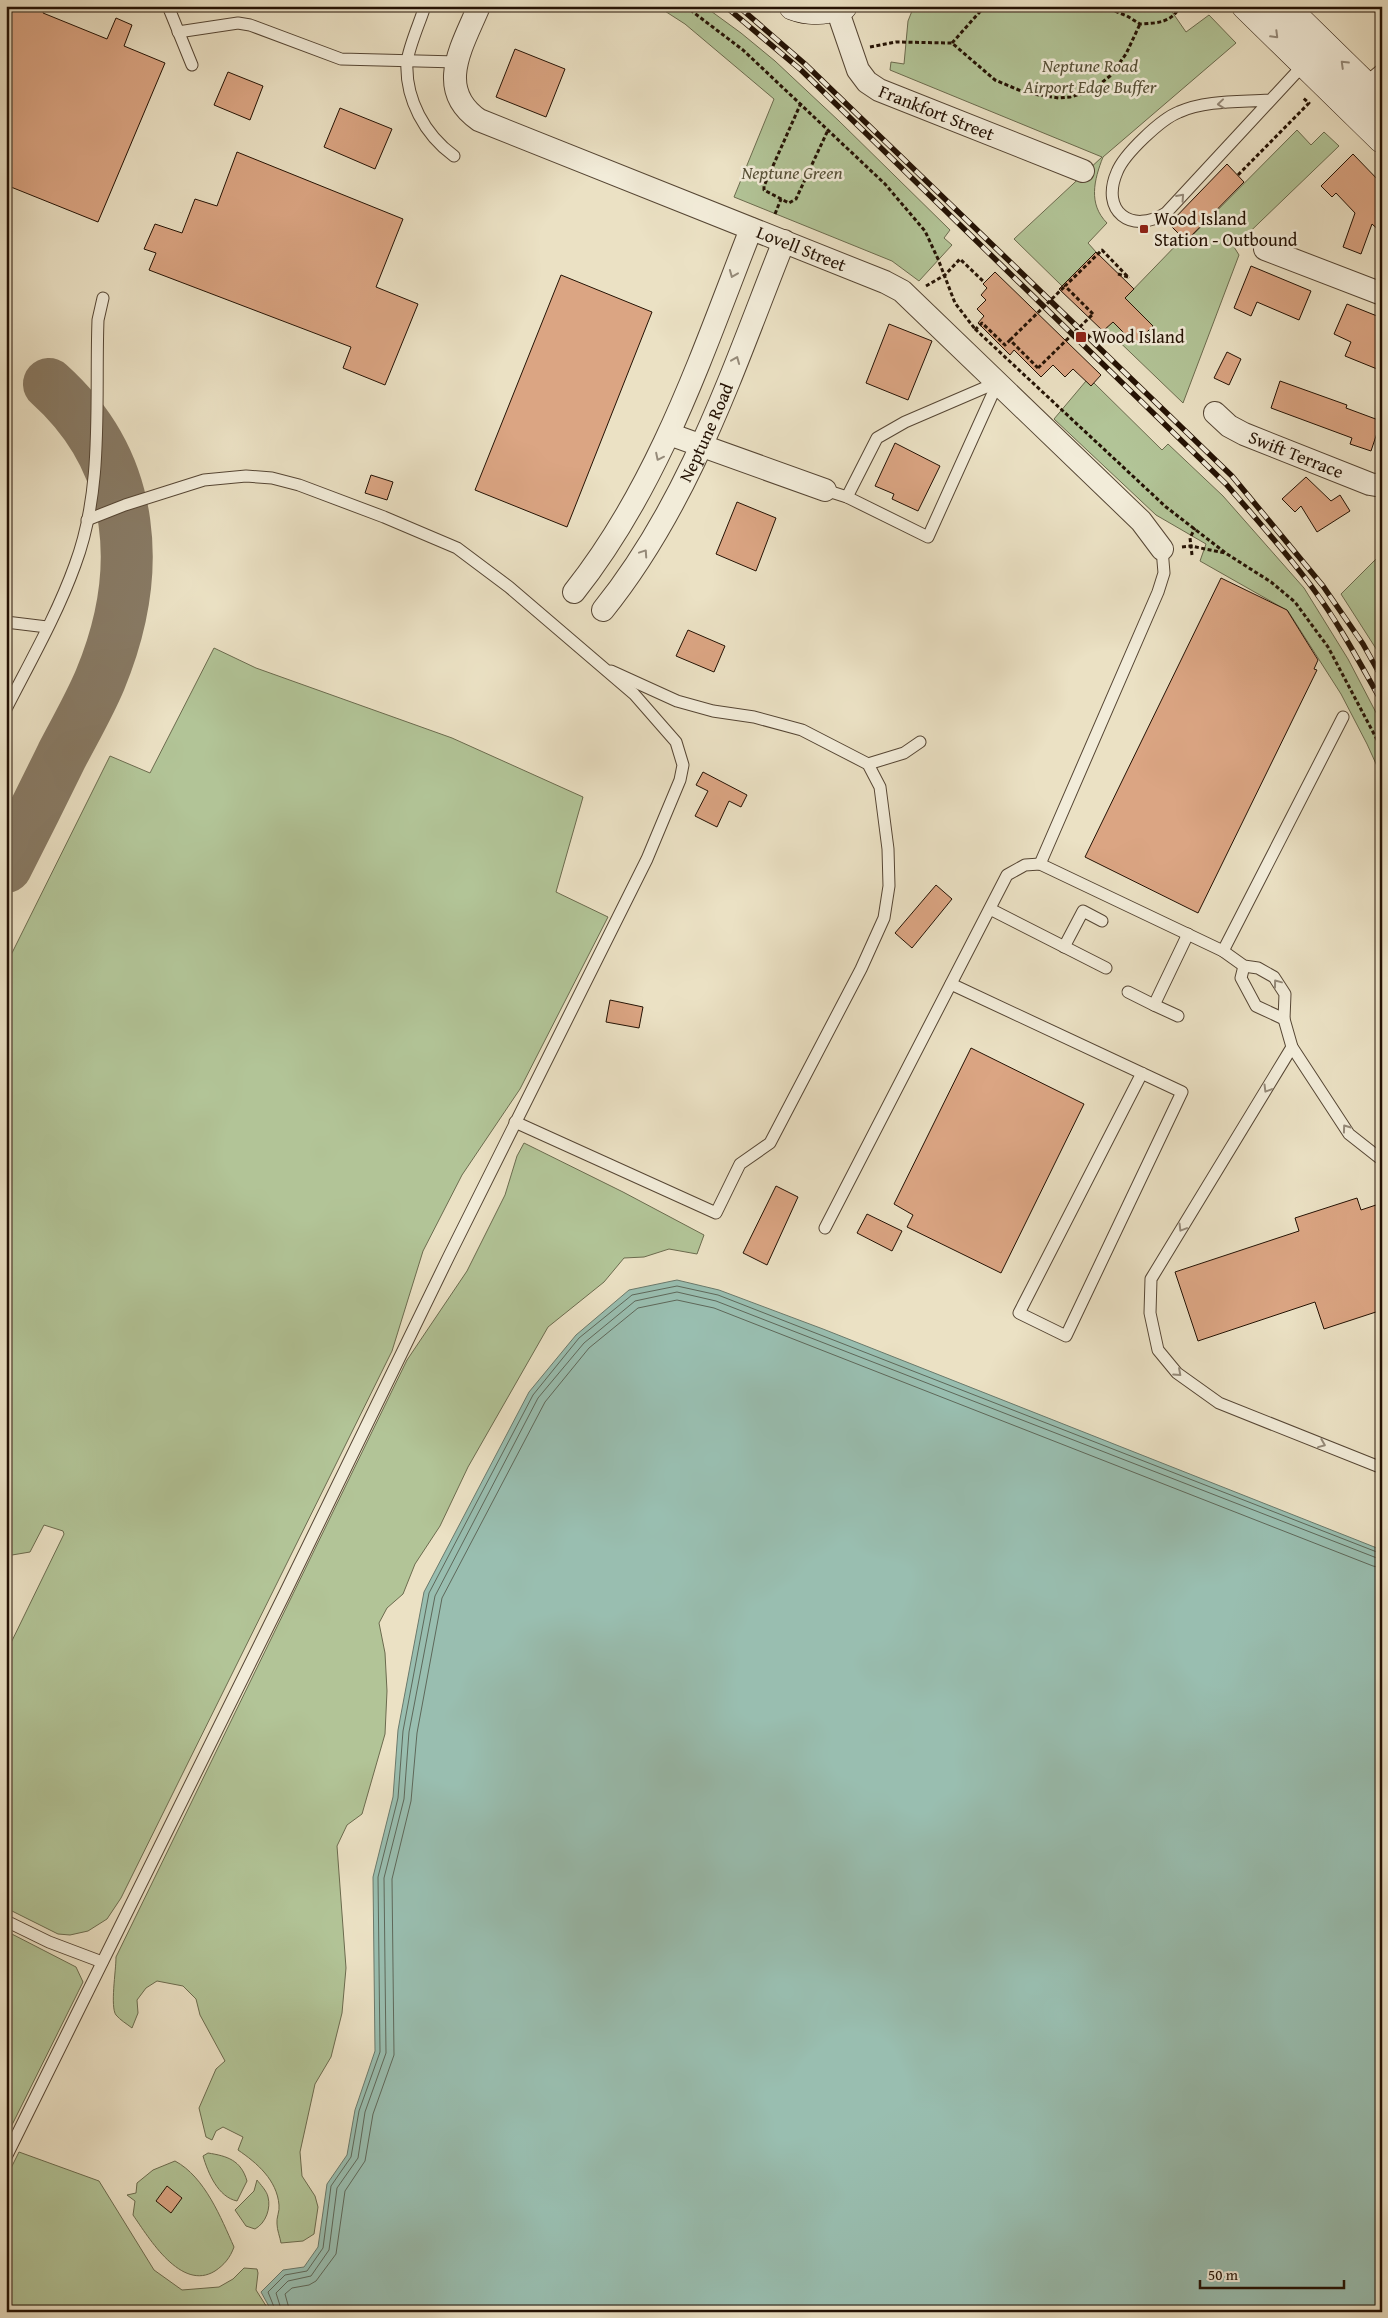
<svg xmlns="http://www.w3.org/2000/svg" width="1388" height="2318" viewBox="0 0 1388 2318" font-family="'Gentium Book Plus',serif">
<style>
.green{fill:#b2c497;stroke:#6b6b4e}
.water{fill:#99beb0;stroke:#6a796b}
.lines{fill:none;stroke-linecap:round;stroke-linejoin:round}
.shore{stroke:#5e685a;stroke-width:1}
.taxiway{stroke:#887a64;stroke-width:52}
.building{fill:#dba583;stroke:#241204}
.lane-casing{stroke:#564634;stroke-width:13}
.street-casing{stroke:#564634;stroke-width:24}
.secondary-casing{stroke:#241204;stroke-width:29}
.path{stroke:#241204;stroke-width:3;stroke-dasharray:4 2.5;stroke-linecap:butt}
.lane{stroke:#f2ecd9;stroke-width:11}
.street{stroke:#f2ecd9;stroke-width:22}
.secondary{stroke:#f2ecd9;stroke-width:28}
.rail-casing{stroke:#241204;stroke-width:5.5}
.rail{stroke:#f2ecd9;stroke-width:4;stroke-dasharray:11;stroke-linecap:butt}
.path-bridge{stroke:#241204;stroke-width:3;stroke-dasharray:4 2.5;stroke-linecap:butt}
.oneway{stroke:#958a79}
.poi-dot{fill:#8f2418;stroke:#f2ecd9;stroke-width:2}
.labels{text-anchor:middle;stroke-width:5;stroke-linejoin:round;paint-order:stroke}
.park-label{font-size:18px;font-style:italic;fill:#565037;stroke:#f2ecd9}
.street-label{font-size:18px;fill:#241204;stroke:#f2ecd9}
.poi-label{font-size:18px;fill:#241204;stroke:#f2ecd9;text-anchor:start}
</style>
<rect width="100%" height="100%" fill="#ebe1c4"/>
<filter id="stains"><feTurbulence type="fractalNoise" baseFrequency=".004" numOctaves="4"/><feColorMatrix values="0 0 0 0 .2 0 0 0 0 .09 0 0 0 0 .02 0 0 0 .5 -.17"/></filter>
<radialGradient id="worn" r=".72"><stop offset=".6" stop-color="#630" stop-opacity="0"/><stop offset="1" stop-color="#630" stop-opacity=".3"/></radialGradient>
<g class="green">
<path d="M657,6H704L741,33L775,61L839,121L950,230L944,238L952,245L919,281L892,261L734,197L774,99L685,24Z"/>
<path d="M914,6H1168L1186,32L1209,15L1236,43L1103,157C1094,180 1088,204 1107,223L1088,243L1096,252L1062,286L1014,239L1102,157L890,70L891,62L904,64L908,21Z"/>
<path d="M1297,130L1311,145L1324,132L1339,146L1234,247L1239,255L1183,403L1106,329L1125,298L1183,238L1187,241Z"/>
<path d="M1086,381L1091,386L1094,383L1162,450L1168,444L1223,496L1304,588L1348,659L1382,724V777L1367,744L1341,694L1288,611L1200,561L1206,544L1156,515L1054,419Z"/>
<path d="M1382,553V658L1341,594Z"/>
<path d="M214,648L256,668L452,738L583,797L556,892L608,917L520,1089L462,1175L423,1251L392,1351L121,1898L107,1919L88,1931L70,1935L58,1934L6,1908V1653L64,1534L63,1531L44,1525L30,1552L12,1555L6,1552V965L110,756L150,773Z"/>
<path d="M524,1143L623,1192L704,1235L697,1254L669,1249L644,1257L624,1258L604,1282L548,1327L468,1467L440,1526L415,1564L403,1594L387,1608L379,1623L385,1653L387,1691L385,1734L362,1814L347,1825L337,1846L346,1968L342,2013L331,2057L315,2084L300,2152L302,2176L315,2196L318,2207L314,2234L303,2241L281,2243C280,2237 277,2230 277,2224C276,2218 280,2211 279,2205C277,2180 257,2163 238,2150L243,2137L223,2127L216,2131L212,2140L206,2137L199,2108L216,2069L225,2061L200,2015L196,1999L183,1986L157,1981L146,1988L137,2000L138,2013L132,2028C127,2024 120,2020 116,2015C110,2007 116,1971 116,1957L407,1360L467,1271L505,1195L517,1156Z"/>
<path d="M6,1931L76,1967L83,1982L6,2137Z"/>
<path d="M19,2152L99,2181L154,2270L182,2290L219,2287L233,2279L244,2268L257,2269L258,2273L256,2290L270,2312H6V2178Z"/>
<path d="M208,2153C227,2156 241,2160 247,2181L237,2201C218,2197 208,2173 203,2156Z"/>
<path d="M175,2161C205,2177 221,2218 234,2247C230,2258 224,2265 215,2271C181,2292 149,2238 133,2215L135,2201L127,2195L136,2193L137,2183L153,2170Z"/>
<path d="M257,2180C260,2184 267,2191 268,2197C271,2208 266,2223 255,2229L246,2226L235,2210L254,2191Z"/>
</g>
<path class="water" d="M677,1280L719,1290L823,1329L1382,1550V2312H272L261,2292L283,2270L304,2267L318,2247L327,2184L347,2155L355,2110L375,2051L373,1877L393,1797L398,1730L424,1592L529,1392L576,1335L629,1290Z"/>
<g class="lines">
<g class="shore">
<path d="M276,2312L268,2292L285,2275L307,2271L323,2248L331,2186L351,2157L359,2111L380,2052L378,1877L398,1798L403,1731L429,1593L533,1395L579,1338L632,1295L677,1286L718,1295L1382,1554"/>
<path d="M282,2312L276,2293L288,2281L311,2276L329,2250L337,2188L358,2158L365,2112L386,2053L384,1878L404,1799L409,1732L435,1596L538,1398L584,1343L635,1301L677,1292L716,1301L1382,1560"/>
<path d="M290,2312L285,2294L292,2288L309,2285L316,2281L336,2254L345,2191L365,2161L373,2114L394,2055L392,1879L411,1801L417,1733L442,1598L545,1402L589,1348L638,1308L677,1300L714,1308L1373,1566L1382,1568"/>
</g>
<path class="taxiway" d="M6,867C25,830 44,792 62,755C75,730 89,706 100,680C144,574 138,464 49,384"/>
</g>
<g class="building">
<path d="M6,6H45L43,13L107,39L116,18L132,25L124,46L165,63L98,222L6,185Z"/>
<path d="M515,49L565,69L546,117L496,97Z"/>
<path d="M228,72L263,86L250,120L214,105Z"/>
<path d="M340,108L392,129L375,169L324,147Z"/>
<path d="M237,152L403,219L376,287L418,304L385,385L343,368L351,347L149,270L156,253L144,249L155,224L182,233L195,199L217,206Z"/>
<path d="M1353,154L1382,184V233L1372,224L1361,254L1343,247L1355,213L1336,193L1332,197L1321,186Z"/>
<path d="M1227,164L1244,182L1186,241L1169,224Z"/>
<path d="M1096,252L1134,289L1125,298L1153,326L1135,344L1113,322L1103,331L1059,289Z"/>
<path d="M1251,266L1311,291L1299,320L1257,302L1251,316L1234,308Z"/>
<path d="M995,272L1101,375L1091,386L1073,369L1065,377L1053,365L1041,377L1014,350L1010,355L978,323L984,316L977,309L986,300L981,295L987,288L983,284Z"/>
<path d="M561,275L652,312L567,527L475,490Z"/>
<path d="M1347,304L1382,318V371L1345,356L1351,342L1334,334Z"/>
<path d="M889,324L932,341L908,400L866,383Z"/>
<path d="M1227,352L1241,359L1229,385L1214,378Z"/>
<path d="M1280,381L1347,405L1346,408L1381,421L1371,451L1350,444L1352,438L1271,408Z"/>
<path d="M895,443L940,466L918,511L892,499L894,494L875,486Z"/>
<path d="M371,475L393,482L387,500L365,493Z"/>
<path d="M1306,477L1331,501L1340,495L1350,511L1317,532L1301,506L1295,512L1282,499Z"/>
<path d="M737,502L776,518L756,571L716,554Z"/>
<path d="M1221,578L1287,610L1318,660L1314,669L1317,670L1198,913L1085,857Z"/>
<path d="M688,630L725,646L714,672L676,656Z"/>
<path d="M703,772L747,795L741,807L729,801L717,827L695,816L708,791L696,785Z"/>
<path d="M936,885L952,899L912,948L895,933Z"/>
<path d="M610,1000L643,1007L639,1028L606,1022Z"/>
<path d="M971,1048L1084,1104L1001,1273L907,1227L913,1215L894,1204Z"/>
<path d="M776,1186L798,1197L767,1265L743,1253Z"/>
<path d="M1357,1198L1361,1210L1382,1203V1310L1324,1329L1315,1302L1198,1341L1175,1272L1299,1231L1295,1218Z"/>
<path d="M867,1214L902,1231L892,1251L857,1233Z"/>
<path d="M167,2186L182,2198L171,2213L156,2201Z"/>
</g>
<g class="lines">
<defs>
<g id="lane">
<path d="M168,6L192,65"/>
<path d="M425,6C420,22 409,46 407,62C405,99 425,135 454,156"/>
<path d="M178,32L238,23L250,25L341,59L457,62"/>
<path d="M1364,84L1382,69"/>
<path d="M1269,100C1241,102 1205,100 1179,112C1161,119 1124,154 1117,172C1100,211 1131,235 1166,213L1306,62"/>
<path d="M825,490L847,497L928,537L998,382"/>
<path d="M847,497L877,438L905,422L998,382"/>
<path d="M6,622L47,627"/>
<path d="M6,709C30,662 57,615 75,565C104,488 95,401 98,320L103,298"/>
<path d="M868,764L904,753L920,742"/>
<path d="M1040,864L1158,592L1164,573L1162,549"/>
<path d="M990,909L1106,968"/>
<path d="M1064,947L1083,911L1102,921"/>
<path d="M1223,951L1343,717"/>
<path d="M1244,966L1241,978L1256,1006L1284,1019"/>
<path d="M951,984L1182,1092L1066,1336L1019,1313L1142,1073"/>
<path d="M1128,992L1154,1005L1188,934"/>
<path d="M1154,1005L1178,1016"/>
<path d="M1292,1047L1151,1279L1150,1313L1158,1350L1177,1373L1219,1403L1382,1468"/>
<path d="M515,1122L716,1213L740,1164L770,1143L861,969L884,918L889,886L888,849L880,787L868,764L802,730L754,717L713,711L677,701L611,671"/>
<path d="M825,1228L1007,875L1025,865L1040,864L1223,951L1244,966L1258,968L1274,977L1285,994L1284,1019L1292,1047L1349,1134L1382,1160"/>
<path d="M6,1921L49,1942L102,1962"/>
<path d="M6,2157L284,1595L449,1256L647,859L680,780L683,765L676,742L634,694L509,587L457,548L384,517L299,485L272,478L246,476L204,480L125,505L87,520"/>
</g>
<g id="street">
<path id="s1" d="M479,6C463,45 434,89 479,120L885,282L902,291L1141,521L1162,549"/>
<path id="s2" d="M836,6L858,70L867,82L879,90L1083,171"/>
<path d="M1265,249L1382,294"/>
<path id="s3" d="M1215,413L1229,426L1244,434L1370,484L1382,486"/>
<path d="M669,434L825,490"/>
<path d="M574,592C659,485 702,354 751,229"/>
<path id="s4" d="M603,610C690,502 733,369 784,241"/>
</g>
<g id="secondary">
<path d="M793,6C811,13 825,10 843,6"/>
<path d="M1246,6L1382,139"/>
<path d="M1284,6L1382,102"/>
</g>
</defs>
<use href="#lane" class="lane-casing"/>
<use href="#street" class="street-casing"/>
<use href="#secondary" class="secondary-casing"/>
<g class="path">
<path d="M685,6L743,50L885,184L925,231L938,259L955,303L975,329"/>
<path d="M1103,6L1127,16L1140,24C1157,23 1172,23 1180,6"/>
<path d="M952,43L985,6"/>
<path d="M870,47L896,42L952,43L995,80L1026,93L1059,98L1070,97L1091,91L1110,76L1126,54L1140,24"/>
<path d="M801,103L764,186V190L789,203L796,199L828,130"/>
<path d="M1238,175L1309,103L1302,97"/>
<path d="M775,214L781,199"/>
<path d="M1118,274L1128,277"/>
<path d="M926,286L945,275L960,259L984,282"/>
<path d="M1093,314L1065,286L1102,250L1129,278"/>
<path d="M975,329L1166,507L1227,554L1271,582L1295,602L1328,647L1382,749"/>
<path d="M975,330L982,323L1005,345L1010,340L1038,368"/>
<path d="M1182,547L1191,546L1225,553"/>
<path d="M1192,555L1190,538L1195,528"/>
</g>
<use href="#lane" class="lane"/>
<use href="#street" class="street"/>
<use href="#secondary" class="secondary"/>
<defs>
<g id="rail">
<path d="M725,6L801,70L1226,484C1256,519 1287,553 1314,590C1340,625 1360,664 1382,702"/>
<path d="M738,6L805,64L1232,476L1323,586L1363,644L1382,678"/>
</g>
</defs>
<use href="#rail" class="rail-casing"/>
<use href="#rail" class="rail"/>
<g class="path-bridge">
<path d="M1010,340L1065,286"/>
<path d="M1038,368L1093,314"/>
</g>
</g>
<defs><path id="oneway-chevron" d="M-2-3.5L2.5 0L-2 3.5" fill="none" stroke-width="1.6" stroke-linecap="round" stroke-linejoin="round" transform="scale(1.25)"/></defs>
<g class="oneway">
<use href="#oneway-chevron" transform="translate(1275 35) rotate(45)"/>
<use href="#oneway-chevron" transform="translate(1344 64) rotate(-136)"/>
<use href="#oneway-chevron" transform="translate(1221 104) rotate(174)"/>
<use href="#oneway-chevron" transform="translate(1181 197) rotate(-48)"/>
<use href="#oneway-chevron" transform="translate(733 274) rotate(112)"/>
<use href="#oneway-chevron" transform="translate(736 360) rotate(-68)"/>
<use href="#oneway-chevron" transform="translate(659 457) rotate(116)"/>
<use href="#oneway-chevron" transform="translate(644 553) rotate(-56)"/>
<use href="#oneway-chevron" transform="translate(1277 983) rotate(-127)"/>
<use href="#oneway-chevron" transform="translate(1267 1089) rotate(121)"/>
<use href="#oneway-chevron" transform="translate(1346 1128) rotate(-126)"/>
<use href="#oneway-chevron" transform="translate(1182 1228) rotate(121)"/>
<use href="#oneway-chevron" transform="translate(1178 1373) rotate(42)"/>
<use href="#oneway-chevron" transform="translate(1322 1444) rotate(22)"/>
</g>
<g class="poi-dot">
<rect x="1139" y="224" width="10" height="10" rx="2.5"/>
<rect x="1075" y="331" width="12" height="12" rx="2.5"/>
</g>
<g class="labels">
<g class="park-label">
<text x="1090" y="72">Neptune Road<tspan x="1090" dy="21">Airport Edge Buffer</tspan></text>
<text x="792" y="179">Neptune Green</text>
</g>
<g class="street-label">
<text dy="6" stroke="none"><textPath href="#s2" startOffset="159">Frankfort Street</textPath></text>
<text dy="6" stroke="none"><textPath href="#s1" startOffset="474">Lovell Street</textPath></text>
<text dy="6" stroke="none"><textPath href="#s4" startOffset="206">Neptune Road</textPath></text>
<text dy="6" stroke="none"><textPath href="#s3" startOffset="92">Swift Terrace</textPath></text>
</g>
<g class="poi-label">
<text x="1154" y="225">Wood Island<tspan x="1154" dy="21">Station - Outbound</tspan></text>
<text x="1092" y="343">Wood Island</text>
</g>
</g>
<rect width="1388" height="2318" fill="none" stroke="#ebe1c4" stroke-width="25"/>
<rect x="8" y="8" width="1373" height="2303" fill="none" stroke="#241204" stroke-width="2.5"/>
<rect x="12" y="12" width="1363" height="2293" fill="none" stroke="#241204"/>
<path d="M1200 2280v8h144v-8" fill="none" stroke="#241204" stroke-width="2.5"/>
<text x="1208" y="2280" font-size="15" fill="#241204" stroke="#f2ecd9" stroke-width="4" paint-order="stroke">50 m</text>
<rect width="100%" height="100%" filter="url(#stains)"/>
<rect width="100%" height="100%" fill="url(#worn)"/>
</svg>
